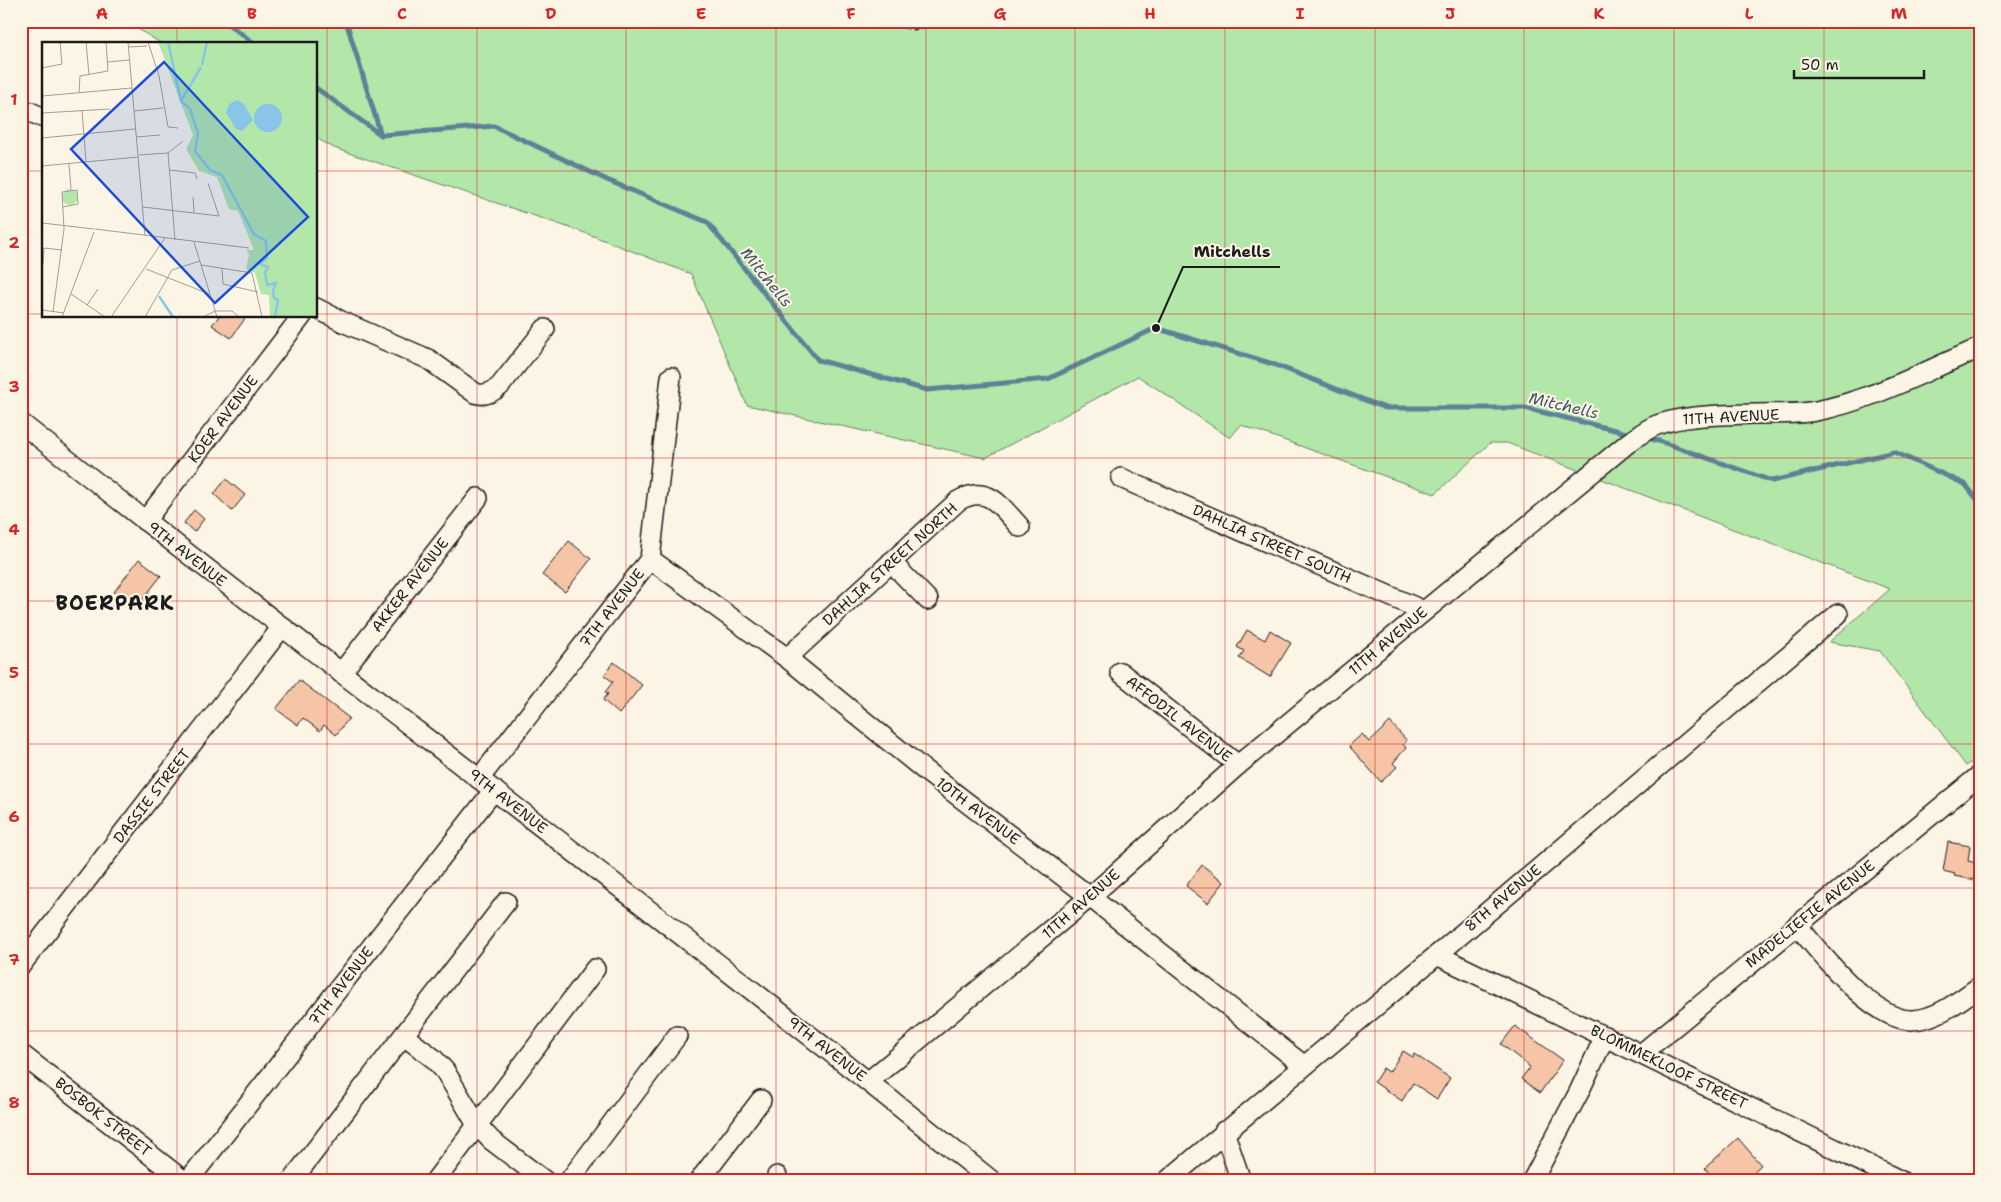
<svg xmlns="http://www.w3.org/2000/svg" width="2001" height="1202" viewBox="0 0 2001 1202" font-family="'Shantell Sans',sans-serif">
<style>
.built{fill:#fae6d2}
.green{fill:#b2e7a9;stroke:#678262}
.lines{fill:none;stroke-linecap:round;stroke-linejoin:round}
.stream{stroke:#5d8196;stroke-width:5}
.building{fill:#f6c4a7;stroke:#1c1c1c}
.minor-casing{stroke:#1c1c1c;stroke-width:22}
.path{stroke:#1c1c1c;stroke-width:3;stroke-dasharray:5 4;stroke-linecap:butt}
.minor{stroke:#fcf5e5;stroke-width:19}
.grid{fill:none;stroke:#d62828;stroke-width:1;stroke-opacity:0.55}
.labels{text-anchor:middle;stroke-width:4;stroke-linejoin:round;paint-order:stroke}
.street-label{font-size:15px;fill:#1c1c1c;stroke:#fcf5e5}
.water-label{font-size:16px;font-style:italic;fill:#425763;stroke:#fcf5e5}
.district-label{font-size:20px;font-weight:bold;letter-spacing:1px;fill:#1c1c1c;stroke:#fcf5e5}
.inset-river{fill:none;stroke:#88c5e8;stroke-width:2.5}
.inset-road{fill:none;stroke:#a29e95;stroke-width:1}
.view{fill:#1d4ed8;fill-opacity:0.15;stroke:#1d4ed8;stroke-width:2.5}
.inset-edge{fill:none;stroke:#1c1c1c;stroke-width:2.5}
.leader{fill:none;stroke:#1c1c1c;stroke-width:2}
.callout-dot{fill:#1c1c1c;stroke:#fcf5e5;stroke-width:2}
.callout-label{font-size:16px;text-anchor:middle;font-weight:bold;fill:#1c1c1c;stroke:#fcf5e5;stroke-width:4;stroke-linejoin:round;paint-order:stroke}
.neatline{fill:none;stroke:#d62828;stroke-width:2}
.grid-label{font-size:16px;text-anchor:middle;font-weight:bold;fill:#d62828}
</style>
<rect width="100%" height="100%" fill="#fcf5e5"/>
<filter id="ink" filterUnits="userSpaceOnUse"><feTurbulence type="fractalNoise" baseFrequency=".02" numOctaves="2"/><feDisplacementMap in="SourceGraphic" scale="10" xChannelSelector="R" yChannelSelector="G"/><feConvolveMatrix kernelMatrix="1 2 1 2 8 2 1 2 1" color-interpolation-filters="sRGB"/></filter>
<g filter="url(#ink)">
<path class="built" d="M1198,1168L1224,1176L1225,1181H1183Z"/>
<path class="green" d="M125,21H1980V756L1966,766L1880,651L1829,642L1890,589L1507,443H1490L1435,494L1241,425L1230,438L1138,376L985,458L747,405L691,274L588,234L334,148L316,138V44H162Z"/>
<g class="lines">
<g class="stream">
<path d="M224,21L255,44"/>
<path d="M346,21L381,135"/>
<path d="M316,88L381,135L494,126L607,180L707,222L818,360L927,390L1048,379L1156,328L1273,364L1385,408H1525L1631,434"/>
<path d="M1644,437L1662,442L1772,481L1894,452L1965,484L1980,503"/>
</g>
</g>
<g class="building">
<path d="M219,316H247L231,338L212,325Z"/>
<path d="M226,479L245,495L232,511L214,494Z"/>
<path d="M194,510L204,519L194,532L184,523Z"/>
<path d="M569,541L591,559L565,592L542,575Z"/>
<path d="M139,559L161,576L136,608L114,592Z"/>
<path d="M1247,630L1265,640L1270,630L1291,643L1270,677L1239,658L1244,651L1237,647Z"/>
<path d="M614,662L642,685L619,714L603,700L608,694L605,692L613,682L604,675Z"/>
<path d="M299,680L349,718L336,735L324,725L320,731L303,718L298,725L276,709Z"/>
<path d="M1390,722L1407,741L1403,744L1406,748L1393,763L1397,767L1381,782L1349,746L1362,734L1369,742Z"/>
<path d="M1948,842L1970,846L1968,861L1977,863L1974,880L1954,876L1955,874L1943,871Z"/>
<path d="M1202,865L1224,882L1208,903L1186,886Z"/>
<path d="M1515,1026L1563,1060L1540,1093L1521,1079L1530,1067L1501,1044Z"/>
<path d="M1403,1051L1413,1057L1414,1054L1450,1078L1437,1099L1413,1083L1402,1101L1374,1082L1383,1068L1389,1072Z"/>
<path d="M1738,1138L1761,1165L1745,1180L1738,1173L1729,1181H1716L1705,1168Z"/>
</g>
<g class="lines">
<defs>
<g id="minor">
<path d="M21,108L44,118"/>
<path d="M316,308L343,322L428,359L475,393C485,397 493,392 500,386L545,329"/>
<path d="M21,423C343,678 673,923 992,1181"/>
<path d="M1121,478L1424,611"/>
<path d="M145,521L302,316"/>
<path d="M650,559L787,658L923,769L1090,897L1303,1065"/>
<path d="M891,562L928,600"/>
<path d="M787,658L958,501C988,483 1001,507 1020,527"/>
<path d="M1120,672L1238,765"/>
<path d="M341,673L478,498"/>
<path d="M479,779L650,559L671,377"/>
<path d="M1797,925C1820,953 1873,1021 1912,1020C1938,1019 1960,1000 1980,986"/>
<path d="M1437,955L1901,1181"/>
<path d="M21,965L282,627"/>
<path d="M404,1036L433,1058L445,1071L477,1125L491,1140L545,1181"/>
<path d="M21,1054L184,1181"/>
<path d="M1641,1054L1980,775"/>
<path d="M869,1081L1090,897L1238,765L1628,443C1637,437 1646,429 1657,425C1684,415 1722,415 1751,414C1773,413 1795,415 1816,411C1874,400 1926,370 1980,348"/>
<path d="M1224,1131L1241,1181"/>
<path d="M293,1179L506,902"/>
<path d="M188,1181L494,790"/>
<path d="M435,1181L595,969"/>
<path d="M569,1181L677,1036"/>
<path d="M699,1181L761,1100"/>
<path d="M776,1181L777,1176"/>
<path d="M1167,1181L1437,955L1838,614"/>
<path d="M1532,1181L1579,1092L1605,1036"/>
</g>
</defs>
<use href="#minor" class="minor-casing"/>
<path class="path" d="M877,21L913,29L962,21"/>
<use href="#minor" class="minor"/>
</g>
</g>
<path class="grid" d="M177,21V44M327,21V1181M477,21V1181M626,21V1181M776,21V1181M926,21V1181M1075,21V1181M1225,21V1181M1375,21V1181M1524,21V1181M1674,21V1181M1824,21V1181M21,171H44M316,171H1980M21,314H44M316,314H1980M177,316V1181M21,458H1980M21,601H1980M21,744H1980M21,888H1980M21,1031H1980"/>
<g class="labels">
<g class="street-label">
<text transform="translate(1731 417) rotate(-3)" y="5">11TH AVENUE</text>
<text transform="translate(223 419) rotate(-53)" y="5">KOER AVENUE</text>
<text transform="translate(1272 544) rotate(24)" y="5">DAHLIA STREET SOUTH</text>
<text transform="translate(187 554) rotate(38)" y="5">9TH AVENUE</text>
<text transform="translate(890 564) rotate(-42)" y="5">DAHLIA STREET NORTH</text>
<text transform="translate(410 585) rotate(-52)" y="5">AKKER AVENUE</text>
<text transform="translate(612 608) rotate(-52)" y="5">7TH AVENUE</text>
<text transform="translate(1388 641) rotate(-40)" y="5">11TH AVENUE</text>
<text transform="translate(1179 719) rotate(38)" y="5">AFFODIL AVENUE</text>
<text transform="translate(152 796) rotate(-52)" y="5">DASSIE STREET</text>
<text transform="translate(508 801) rotate(38)" y="5">9TH AVENUE</text>
<text transform="translate(978 811) rotate(37)" y="5">10TH AVENUE</text>
<text transform="translate(1503 898) rotate(-40)" y="5">8TH AVENUE</text>
<text transform="translate(1081 904) rotate(-41)" y="5">11TH AVENUE</text>
<text transform="translate(1810 914) rotate(-39)" y="5">MADELIEFIE AVENUE</text>
<text transform="translate(341 986) rotate(-52)" y="5">7TH AVENUE</text>
<text transform="translate(827 1049) rotate(38)" y="5">9TH AVENUE</text>
<text transform="translate(1669 1067) rotate(26)" y="5">BLOMMEKLOOF STREET</text>
<text transform="translate(103 1117) rotate(38)" y="5">BOSBOK STREET</text>
</g>
<g class="water-label">
<text transform="translate(767 277) rotate(51)" y="6">Mitchells</text>
<text transform="translate(1564 405) rotate(13)" y="6">Mitchells</text>
</g>
<g class="district-label">
<text x="115" y="610">BOERPARK</text>
</g>
</g>
<g transform="translate(42 42)">
<rect width="275" height="275" fill="#fcf5e5"/>
<path d="M116,0H275V275H228L227,253L219,252L213,231L204,227L207,212L204,208H212L196,169L187,167L175,135L157,129L144,107L151,93ZM20 155a8 8 0 1 1 16 0a8 8 0 1 1-16 0Z" fill="#b2e7a9"/>
<path d="M195,58L202,62L211,78L200,89L194,87L184,70L187,62ZM212 76a14 14 0 1 1 28 0a14 14 0 1 1-28 0Z" fill="#88c5e8"/>
<path class="inset-river" d="M126,0L139,59L148,67L156,91L153,109L168,128L180,133L212,192L224,199L225,216L218,222L226,225L223,231L225,243L234,241L231,249L232,256L236,258L233,275M160,23L165,0M139,59L159,25M117,254L131,275"/>
<path class="inset-road" d="M44,0L47,33M86,0L103,194M106,0L117,34L126,85L136,86M87,5L105,4M66,20L87,18M0,26L20,22L18,0M37,51L38,34L66,29L64,0M0,54L90,46M40,68L44,120M92,69L121,66M0,71L68,67M94,95L118,93M0,96L93,87M126,111L133,198M97,113L126,111L141,99M27,122L29,147M0,124L96,115M128,128L153,131L155,137M151,155L152,171M101,165L177,174L166,141M0,181L52,187M53,187L207,206M152,200L175,275M1,222L2,206L20,208M159,223L210,231L220,275M180,226L181,242L216,250M104,227L167,252M29,252L63,275M45,263L56,247M0,268L22,271M11,270L22,187L20,150L35,148L36,162L21,165M20,275L52,190M69,275L123,196M103,275L130,228L158,219M161,275L173,269H190L197,275"/>
<path class="view" d="M122,20L266,175L173,261L29,107Z"/>
<rect width="275" height="275" class="inset-edge"/>
</g>
<path class="leader" d="M1156 328L1183 267H1280"/>
<circle class="callout-dot" cx="1156" cy="328" r="5"/>
<g class="callout-label">
<text x="1232" y="257">Mitchells</text>
</g>
<rect width="2001" height="1202" fill="none" stroke="#fcf5e5" stroke-width="55"/>
<path d="M1794 70v8h130v-8" fill="none" stroke="#1c1c1c" stroke-width="2.5"/>
<text x="1801" y="70" font-size="15" fill="#1c1c1c" stroke="#fcf5e5" stroke-width="4" paint-order="stroke">50 m</text>
<rect x="28" y="28" width="1946" height="1146" class="neatline"/>
<g class="grid-label">
<text x="102" y="19">A</text>
<text x="252" y="19">B</text>
<text x="402" y="19">C</text>
<text x="551" y="19">D</text>
<text x="701" y="19">E</text>
<text x="851" y="19">F</text>
<text x="1000" y="19">G</text>
<text x="1150" y="19">H</text>
<text x="1300" y="19">I</text>
<text x="1450" y="19">J</text>
<text x="1599" y="19">K</text>
<text x="1749" y="19">L</text>
<text x="1899" y="19">M</text>
<text x="14" y="105">1</text>
<text x="14" y="248">2</text>
<text x="14" y="392">3</text>
<text x="14" y="535">4</text>
<text x="14" y="678">5</text>
<text x="14" y="822">6</text>
<text x="14" y="965">7</text>
<text x="14" y="1108">8</text>
</g>
</svg>
